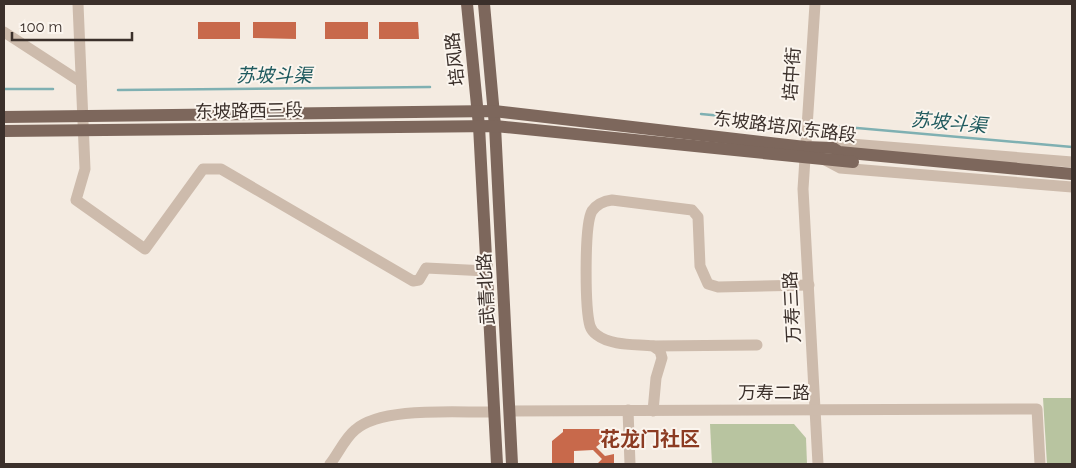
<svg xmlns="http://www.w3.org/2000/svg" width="1076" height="468" viewBox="0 0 1076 468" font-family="Raleway,'Noto Sans SC',sans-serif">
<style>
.green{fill:#b8c4a0}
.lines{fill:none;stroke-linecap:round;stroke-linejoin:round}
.stream{stroke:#7fb0b2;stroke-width:2.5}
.building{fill:#c8694b}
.minor{stroke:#cdbbac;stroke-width:11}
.major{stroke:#7d675c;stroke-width:12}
.labels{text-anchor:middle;stroke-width:4;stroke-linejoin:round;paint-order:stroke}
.street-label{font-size:18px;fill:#3b302b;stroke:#fbf5ee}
.water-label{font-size:19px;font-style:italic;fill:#1f5a5e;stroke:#fbf5ee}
.quarter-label{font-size:20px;font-weight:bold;fill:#8c3b22;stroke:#fbf5ee}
</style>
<rect width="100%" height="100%" fill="#f4ebe1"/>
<g class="green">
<path d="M1043,398H1072V464H1047Z"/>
<path d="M710,424H794L806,438L807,464H712Z"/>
</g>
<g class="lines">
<g class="stream">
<path d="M4,89H53"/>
<path d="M118,90L430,87"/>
<path d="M701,114L776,121"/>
<path d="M823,125L1072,147"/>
</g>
</g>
<g class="building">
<rect x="198" y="22" width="42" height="17"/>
<path d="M253,22H296V39L253,38Z"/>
<rect x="325" y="22" width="43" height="17"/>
<path d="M379,22H418L419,39H379Z"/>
<path d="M563,429H602V442L596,447L605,456L614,454V464H597L602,459L593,450L574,451V464H552V441L563,432Z"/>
</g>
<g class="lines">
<g class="minor">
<path d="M78,4L85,169L76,200L145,249L203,169H221L413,281L419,280L426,268L487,271"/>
<path d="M815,4L803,189L818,464"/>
<path d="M4,32L81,82"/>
<path d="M833,148L838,143L1072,162"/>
<path d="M825,160L840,168L1072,187"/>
<path d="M653,346L757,345"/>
<path d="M628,410L630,464"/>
<path d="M510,411L1037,409L1040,464"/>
<path d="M653,411L656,378L662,358L660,351L653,346C637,344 611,346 597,335C594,333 591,329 590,326C585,309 584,225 592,211C597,204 604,201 612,200L692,210L698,217L700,266L708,284L718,287L809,285"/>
<path d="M330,464C338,454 345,438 355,430C382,406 458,413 494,412"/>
</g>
<g class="major">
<path d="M467,4L479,126L497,464"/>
<path d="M484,4L495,126L512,464"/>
<path d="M4,117L494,111L805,147L833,148L839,152L1072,174"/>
<path d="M4,131L495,126L853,162"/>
</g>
</g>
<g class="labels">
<g class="street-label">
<text transform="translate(455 59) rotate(-96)" y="6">培风路</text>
<text transform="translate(792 74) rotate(-86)" y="6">培中街</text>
<text transform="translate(249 111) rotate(-1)" y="6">东坡路西三段</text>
<text transform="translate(785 127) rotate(7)" y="6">东坡路培风东路段</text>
<text transform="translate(486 289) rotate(-93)" y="6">武青北路</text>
<text transform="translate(792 307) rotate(-93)" y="6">万寿三路</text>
<text x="774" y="399">万寿二路</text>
</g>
<g class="water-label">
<text x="274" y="82">苏坡斗渠</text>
<text transform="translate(949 122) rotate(5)" y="7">苏坡斗渠</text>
</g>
<g class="quarter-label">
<text x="650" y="446">花龙门社区</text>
</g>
</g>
<rect width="1076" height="468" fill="none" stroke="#3b302b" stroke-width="10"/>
<path d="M12 32v8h120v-8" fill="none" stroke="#3b302b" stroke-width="2.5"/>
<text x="20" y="32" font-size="15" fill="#3b302b" stroke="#fbf5ee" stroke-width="4" paint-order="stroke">100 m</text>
</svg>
